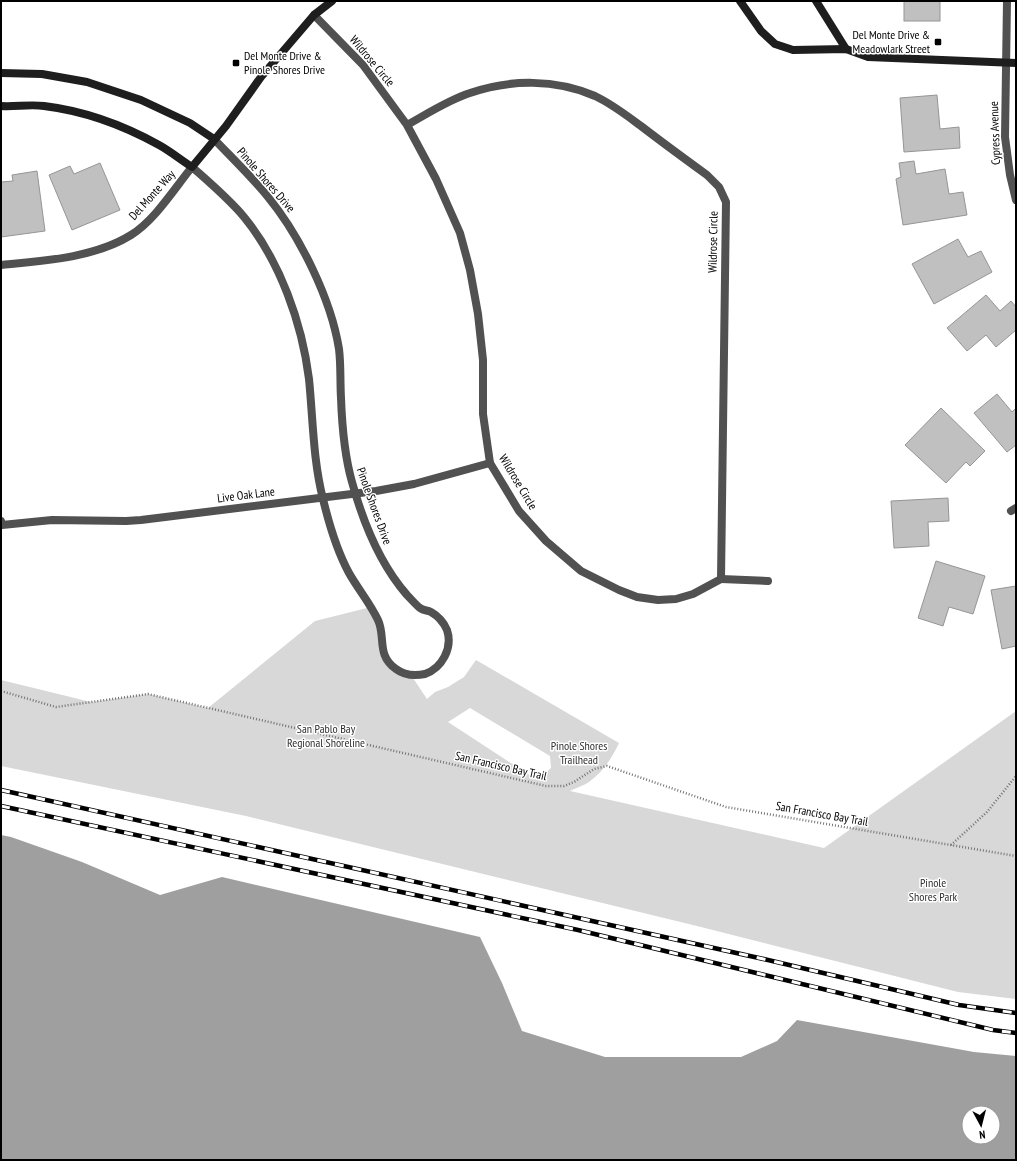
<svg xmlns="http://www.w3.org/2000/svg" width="1017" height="1161" viewBox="0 0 1017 1161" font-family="'PT Sans Narrow',sans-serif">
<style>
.green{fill:#d8d8d8;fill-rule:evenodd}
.water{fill:#9f9f9f;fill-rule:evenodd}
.building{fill:#c0c0c0;stroke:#959595}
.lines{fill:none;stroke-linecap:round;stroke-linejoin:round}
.path{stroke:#737373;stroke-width:2.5;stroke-dasharray:1 2;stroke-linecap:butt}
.street{stroke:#515151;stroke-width:8}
.secondary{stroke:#1e1e1e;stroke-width:8}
.rail-casing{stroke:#000;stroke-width:4.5}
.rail{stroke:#fff;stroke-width:3;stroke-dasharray:9;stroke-linecap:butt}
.poi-dot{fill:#000;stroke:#fff;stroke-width:1.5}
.labels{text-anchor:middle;stroke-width:3;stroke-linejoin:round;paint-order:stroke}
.poi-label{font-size:12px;fill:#000;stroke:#fff;text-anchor:end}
.street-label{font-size:12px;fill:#000;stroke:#fff}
.park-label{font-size:12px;fill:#2f2f2f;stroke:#fff}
</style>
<rect width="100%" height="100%" fill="#fff"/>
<path class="green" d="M371,607L385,658L411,675L427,699L435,692L448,687L464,677L476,660L619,743C612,758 603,772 589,782C583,786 575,788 570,791L824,848L1016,711V999L958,992L697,926L246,816L1,766V680L91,702L148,694L208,708L315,621ZM470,708L550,756L551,768L537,780L448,722Z"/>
<path class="water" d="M1,835L11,837L82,862L160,895L222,877L480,937L502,983L522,1031L605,1057H741L777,1041L797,1020L974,1052L1016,1056V1160H1ZM969,1113H993V1137H969Z"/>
<g class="building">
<rect x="904" y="1" width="36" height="20"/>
<path d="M937,95L940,129L959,127L960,148L904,152L900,98Z"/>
<path d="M914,161L916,174L945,169L949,194L963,192L967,215L903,225L896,179L901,177L899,163Z"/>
<path d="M100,163L120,210L72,230L49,175L70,166L74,174Z"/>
<path d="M37,171L45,231L1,237V182L13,181L12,175Z"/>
<path d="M958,239L968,257L981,251L992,272L934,304L912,264Z"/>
<path d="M986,295L1000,311L1011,301L1016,307V330L996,347L986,335L967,351L947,328Z"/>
<path d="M997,394L1012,412L1016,408V445L1007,452L974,413Z"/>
<path d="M941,408L985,451L970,466L966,462L946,483L905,445Z"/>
<path d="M948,498L949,521L928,522L929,546L894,548L891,501Z"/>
<path d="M936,561L985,576L973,614L949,607L943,626L918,618Z"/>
<path d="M1016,586V646L1002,649L991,590Z"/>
</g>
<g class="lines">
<g class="path">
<path d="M1,691L56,707L148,694L546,786H564L574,782L594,769L607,766L726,807L1016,856"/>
<path d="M951,845L987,812L1016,776"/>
</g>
<g class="street">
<path d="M1007,1L1005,137L1010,175L1016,200"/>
<path d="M314,15L363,65L407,125L436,179L460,233L470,270L478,314L483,360V414L490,463L519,511L546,541L581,571L619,590L637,597L658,600L676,599L693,594L721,579L726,202L719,187L707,175C685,159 663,143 641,126C626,115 612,104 595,96C556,79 510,79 470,93C448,100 427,114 407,125"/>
<path d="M1,265C43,261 94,258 131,235C155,220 174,189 192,167C210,183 229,199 244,217C280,261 302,323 309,379C313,419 313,460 323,499C329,524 337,551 349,573C358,589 370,603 378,620C386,637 376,655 396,669C404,675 415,676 425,674C442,668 453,648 447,630C444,623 438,616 431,612C427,610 424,611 420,608C416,605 411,599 407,595C379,563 363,522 352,482C344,454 342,426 341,398C340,381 341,365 339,349C331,299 300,236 268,197C251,176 232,158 214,139"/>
<path d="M1011,511L1016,508"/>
<path d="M1,521L2,525L52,520L126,521L141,520L376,491L414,484L490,463"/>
<path d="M721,579L768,581"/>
</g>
<g class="secondary">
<path d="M740,1L761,31L775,44L793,50L846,49L868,57L1016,63"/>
<path d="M816,1L846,49"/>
<path d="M1,73L42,74L87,82L141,100L190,123L214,139"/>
<path d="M1,106C15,107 30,104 44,106C85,111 123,125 159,145C170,151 181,160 192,167L226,126L261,77L314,15L332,1"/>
</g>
<defs>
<g id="rail">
<path d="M1,790L768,960L959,1005L1016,1013"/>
<path d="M1,806L578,930L993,1030L1016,1033"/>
</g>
</defs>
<use href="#rail" class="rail-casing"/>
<use href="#rail" class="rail"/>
</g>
<g class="poi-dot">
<rect x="934" y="38" width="8" height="8" rx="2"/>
<rect x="232" y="59" width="8" height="8" rx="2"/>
</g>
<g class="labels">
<g class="poi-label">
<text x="930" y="39">Del Monte Drive &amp;<tspan x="930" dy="14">Meadowlark Street</tspan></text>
<text x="244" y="60" text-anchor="start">Del Monte Drive &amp;<tspan x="244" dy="14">Pinole Shores Drive</tspan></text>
</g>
<g class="street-label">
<text transform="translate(372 61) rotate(50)" y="4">Wildrose Circle</text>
<text transform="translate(995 133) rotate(-92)" y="4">Cypress Avenue</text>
<text transform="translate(266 180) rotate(49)" y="4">Pinole Shores Drive</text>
<text transform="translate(152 195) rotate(-48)" y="4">Del Monte Way</text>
<text transform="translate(713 242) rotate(-89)" y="4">Wildrose Circle</text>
<text transform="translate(518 482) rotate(59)" y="4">Wildrose Circle</text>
<text transform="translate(246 495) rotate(-7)" y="4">Live Oak Lane</text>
<text transform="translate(374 506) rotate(70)" y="4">Pinole Shores Drive</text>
<text transform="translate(501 766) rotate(13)" y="4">San Francisco Bay Trail</text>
<text transform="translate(822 814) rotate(10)" y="4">San Francisco Bay Trail</text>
</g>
<g class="park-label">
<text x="326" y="733">San Pablo Bay<tspan x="326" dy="14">Regional Shoreline</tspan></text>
<text x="579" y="750">Pinole Shores<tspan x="579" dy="14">Trailhead</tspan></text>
<text x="933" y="887">Pinole<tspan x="933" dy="14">Shores Park</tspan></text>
</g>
</g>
<rect width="1017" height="1161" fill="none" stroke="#000000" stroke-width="4"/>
<g transform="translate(981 1125) rotate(173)"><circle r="19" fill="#ffffff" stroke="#999999"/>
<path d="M0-3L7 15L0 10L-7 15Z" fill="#000000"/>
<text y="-6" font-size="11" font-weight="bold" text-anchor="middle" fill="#000000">N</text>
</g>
</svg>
